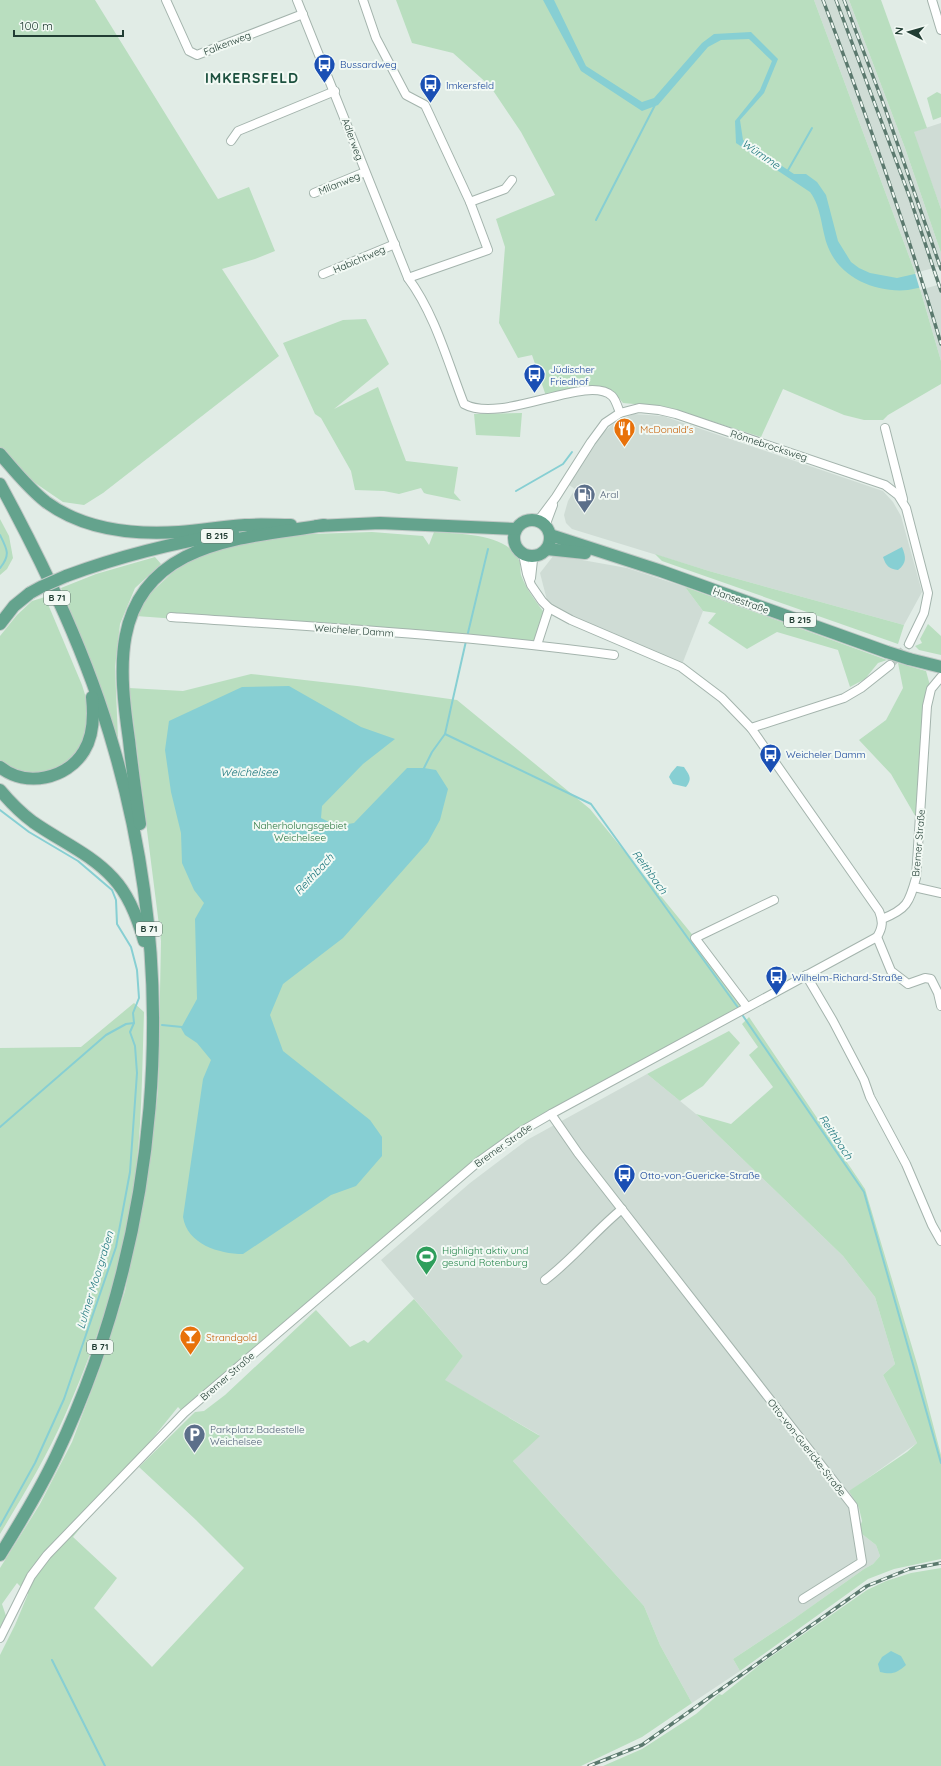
<svg xmlns="http://www.w3.org/2000/svg" width="941" height="1766" viewBox="0 0 941 1766" font-family="Quicksand,sans-serif">
<style>
.built{fill:#cfdcd5}
.green{fill:#b9debf}
.water{fill:#87cfd3}
.pier{fill:#e1ece6}
.lines{fill:none;stroke-linecap:round;stroke-linejoin:round}
.stream{stroke:#87cfd3;stroke-width:2}
.street-tunnel{stroke:#bbc9c2;stroke-width:8;stroke-dasharray:8 4;stroke-linecap:butt}
.street-casing{stroke:#a4b4ad;stroke-width:10}
.primary-casing{stroke:#c1c9c6;stroke-width:14}
.street{stroke:#fff;stroke-width:8}
.primary{stroke:#64a38d;stroke-width:12}
.rail-casing{stroke:#5b796e;stroke-width:3.5}
.rail{stroke:#f2f9f4;stroke-width:2;stroke-dasharray:6;stroke-linecap:butt}
.primary-bridge-casing{stroke:#c1c9c6;stroke-width:14;stroke-linecap:butt}
.primary-bridge{stroke:#64a38d;stroke-width:12}
.labels{text-anchor:middle;stroke-width:4;stroke-linejoin:round;paint-order:stroke}
.shield{fill:#f2f9f4;stroke:#60756d;stroke-width:1}
.shield-label{font-size:9px;font-weight:bold;fill:#213d33}
.street-label{font-size:10px;fill:#213d33;stroke:#f2f9f4}
.transit-label{font-size:10px;fill:#164399;stroke:#f2f9f4;text-anchor:start}
.food-label{font-size:10px;fill:#c56008;stroke:#f2f9f4;text-anchor:start}
.service-label{font-size:10px;fill:#4e5e75;stroke:#f2f9f4;text-anchor:start}
.park-label{font-size:10px;fill:#2a763f;stroke:#f2f9f4}
.leisure-label{font-size:10px;fill:#27864d;stroke:#f2f9f4;text-anchor:start}
.water-label{font-size:11px;font-style:italic;fill:#19747b;stroke:#f2f9f4}
.district-label{font-size:14px;font-weight:bold;letter-spacing:1px;fill:#1c503e;stroke:#f2f9f4}
</style>
<rect width="100%" height="100%" fill="#e1ece6"/>
<g class="built">
<path d="M814,0H849L905,148L941,253V361L916,275Z"/>
<path d="M941,123V209L913,132Z"/>
<path d="M633,414L663,416L883,491L893,502L901,516L922,592L904,625L709,571L572,529L566,523L564,515L568,501L575,489L569,485L603,433L613,424Z"/>
<path d="M554,555L627,568L685,587L703,611L681,667L549,608L540,573Z"/>
<path d="M647,1074L696,1114L843,1256L875,1297L895,1364L883,1375L917,1443L850,1491L859,1508L862,1534L876,1545L880,1556L873,1564L864,1569L798,1616L733,1659L740,1671L692,1703L660,1645L644,1606L513,1461L539,1435L444,1380L463,1356L381,1260L470,1183L527,1140Z"/>
</g>
<g class="green">
<path d="M0,0H95L218,199L249,187L275,251L255,259L222,269L279,356L103,493L84,505L63,502L22,474L0,447Z"/>
<path d="M396,0H814L916,275L941,361V384L888,415L883,420H864L844,415L783,389L761,437L667,407L623,403L612,390L585,387L546,396L532,355L518,358L499,323L505,247L496,219L555,195L521,132L490,86L453,53L412,43Z"/>
<path d="M849,0H881L927,128L914,132L941,209V253L905,148Z"/>
<path d="M937,92L941,94V117L933,120L927,98Z"/>
<path d="M366,319L389,364L334,409L378,387L406,461L458,467L454,493L461,501L427,494L424,493L421,488L399,494L384,491L355,490L351,471L321,418L315,414L283,343L343,320Z"/>
<path d="M522,413L520,437L476,435L474,414Z"/>
<path d="M0,519L9,536L13,558L7,569L0,575Z"/>
<path d="M372,532L423,536L429,545L434,532C459,534 507,533 519,560C521,564 520,570 521,575C526,589 537,603 546,615L537,645L136,616L144,599L173,572L205,552L234,543L312,534Z"/>
<path d="M655,554L709,571L904,625L898,644L662,561Z"/>
<path d="M155,557L161,564L135,588L120,624L115,667L118,739L61,588L96,574Z"/>
<path d="M685,587L887,660L878,663L865,679L850,687L838,650L777,632L747,649L708,623L716,613L703,611Z"/>
<path d="M45,597L82,685L87,701L89,717L86,734L76,754L59,767L48,771L30,774L17,772L0,760V636L17,615L32,601Z"/>
<path d="M928,624L941,636V655L919,650L915,646L922,643L920,639Z"/>
<path d="M898,663L926,671L931,689L921,826L891,774L859,740L886,720L903,688Z"/>
<path d="M251,674L357,686L457,700L590,809L695,938L747,1007L580,1097L478,1162L184,1413L178,1407L73,1537L117,1578L94,1608L152,1667L244,1568L196,1520L139,1467L195,1412L204,1411L225,1395L316,1310L350,1347L364,1340L368,1343L414,1299L463,1356L445,1380L540,1436L513,1461L644,1606L660,1645L692,1703L642,1737L581,1766H0V1655L15,1625L28,1594L17,1583L2,1604L6,1616L0,1627V1568L40,1504L72,1442L100,1368L125,1291L145,1189L158,1092L161,941L129,688L183,691Z"/>
<path d="M134,1003L144,1012C142,1071 142,1129 134,1187C123,1266 97,1343 65,1415C47,1456 23,1496 0,1534V1048L81,1047Z"/>
<path d="M749,1017L865,1189L918,1367L941,1455V1559L894,1569L868,1579L740,1671L733,1659L795,1618L864,1569L873,1564L880,1556L876,1545L862,1534L860,1527L862,1521L859,1508L849,1491L907,1452L917,1443L883,1375L895,1364L875,1297L843,1256L696,1114L731,1124L773,1087L749,1055L758,1047L742,1024Z"/>
<path d="M729,1031L740,1043L703,1086L680,1101L647,1074Z"/>
<path d="M941,1568V1766H603L642,1749L696,1714L719,1694L722,1695L762,1663L867,1590L886,1581L911,1573Z"/>
</g>
<g class="water">
<path d="M543,0H554L586,66L642,102L654,98L702,43L714,34L751,32L778,59L764,93L740,120L743,140L794,174H806L817,182L826,195L838,241L851,262L859,268L870,273L897,278L941,268V282C930,285 920,288 908,290C876,293 840,278 828,247C821,229 822,208 810,192L736,143L735,121L760,90L772,61L749,39L721,40L708,47L658,105L642,111L581,71Z"/>
<path d="M902,547C906,557 907,563 898,570C889,569 886,566 883,557Z"/>
<path d="M289,686L361,727L395,739L363,764L322,806L321,818L337,826L354,823L407,768H424L436,770L448,789L440,820L428,842L343,938L283,984L270,1015L283,1051L370,1120L382,1137V1156L356,1186L331,1195L243,1254C219,1254 187,1244 183,1217L203,1079L211,1060L197,1043L185,1035L181,1028L197,999L195,919L204,903L194,890L182,863L181,833L171,792L165,750L169,721L242,687Z"/>
<path d="M677,766L684,767C689,775 693,778 686,787L673,784L669,777L671,773Z"/>
<path d="M891,1651L901,1656L906,1665C897,1673 892,1675 880,1672L878,1664L882,1657Z"/>
</g>
<path class="pier" d="M941,266V284L920,290L915,273Z"/>
<g class="lines">
<g class="stream">
<path d="M787,172L812,128"/>
<path d="M596,220L655,105"/>
<path d="M516,491L563,464L572,452"/>
<path d="M0,535C7,549 11,555 0,568"/>
<path d="M467,637L488,549"/>
<path d="M445,734L466,641"/>
<path d="M423,770L432,752L445,734L591,804L739,1009"/>
<path d="M0,810L29,832L78,861L112,890L116,900L117,924L131,947L137,970L139,998L133,1013L134,1023L130,1032L135,1046L137,1073L130,1172L116,1247L64,1399L35,1463L0,1526"/>
<path d="M741,1013L864,1192L941,1463"/>
<path d="M162,1025L182,1027"/>
<path d="M0,1127L106,1035L126,1024L134,1023"/>
<path d="M52,1660L105,1766"/>
</g>
<path class="street-tunnel" d="M890,665L909,644"/>
<defs>
<g id="street">
<path d="M166,0L189,51L197,55L303,14"/>
<path d="M297,0L408,278C435,314 448,363 464,404C502,425 588,373 612,396C616,400 618,408 620,413"/>
<path d="M363,0L376,38L406,95L425,105L470,202L488,250L408,278"/>
<path d="M932,0L941,30"/>
<path d="M231,141L238,131L335,91"/>
<path d="M314,193L365,172"/>
<path d="M470,202L505,189L512,180"/>
<path d="M323,274L395,244"/>
<path d="M885,428L903,499"/>
<path d="M537,520L541,517L556,497L591,442L605,423L620,413L639,408L659,410L676,414L885,485L898,495L906,508L928,593L924,613L909,644"/>
<path d="M547,527V521L553,505"/>
<path d="M531,578L533,560L537,556"/>
<path d="M171,617C319,627 467,635 614,655"/>
<path d="M537,645L549,608"/>
<path d="M751,728L844,698L861,688L890,665"/>
<path d="M914,887L941,893"/>
<path d="M882,919C907,909 909,903 916,878L927,706L931,689L941,677"/>
<path d="M877,937L891,971L908,984L925,978L931,979L938,993L941,1006"/>
<path d="M806,975L833,1021L864,1080L870,1097L906,1164L932,1225L941,1241"/>
<path d="M747,1007L695,938L774,900"/>
<path d="M551,1114L578,1153L853,1506L862,1562L803,1599"/>
<path d="M545,1280C573,1259 595,1231 622,1209"/>
<path d="M0,1638L31,1576L47,1555L184,1413L478,1162L520,1132L551,1114L877,937C883,927 883,921 879,911L751,728L722,698L681,667L571,620L549,608L542,601L531,585L527,574L523,554"/>
</g>
<g id="primary">
<path d="M0,454C14,470 28,488 46,502C84,530 134,535 179,532C201,531 223,526 245,525C260,524 276,525 291,525"/>
<path d="M0,484C46,569 88,657 114,749C182,983 160,1237 56,1456C40,1490 20,1523 0,1555"/>
<circle cx="532" cy="538" r="18"/>
<path d="M317,526L380,523L516,529"/>
<path d="M550,535L661,571L887,652"/>
<path d="M547,549L585,553"/>
<path d="M66,576C120,556 177,542 233,533"/>
<path d="M0,624L14,606L30,593"/>
<path d="M909,659L941,667"/>
<path d="M0,767C26,788 67,779 84,751C94,735 94,715 92,697"/>
<path d="M0,790C10,802 21,813 33,822C60,841 91,854 113,878C129,895 138,919 144,941"/>
<path d="M140,824C136,796 132,768 129,740C119,670 111,595 185,557C225,536 279,533 324,525"/>
</g>
</defs>
<use href="#street" class="street-casing"/>
<use href="#primary" class="primary-casing"/>
<use href="#street" class="street"/>
<use href="#primary" class="primary"/>
<defs>
<g id="rail">
<path d="M823,0C866,114 907,228 941,344"/>
<path d="M836,0L910,198L941,291"/>
<path d="M844,0L885,108L941,269"/>
<path d="M589,1766L642,1745L867,1586L909,1569L941,1563"/>
</g>
</defs>
<use href="#rail" class="rail-casing"/>
<use href="#rail" class="rail"/>
<defs>
<g id="primary-bridge">
<path d="M30,593L41,587L66,576"/>
<path d="M887,652L909,659"/>
</g>
</defs>
<use href="#primary-bridge" class="primary-bridge-casing"/>
<use href="#primary-bridge" class="primary-bridge"/>
</g>
<defs>
<symbol id="bus-pin" viewBox="-11 -11 22 30"><path d="M0 17L-7.5 6A9.5 9.5 0 1 1 7.5 6Z" fill="#1a4fb4" stroke="#f2f9f4"/><path d="M-5-6H5V4H4V6H2V4H-2V6H-4V4H-5ZM-3.5-4V0h7V-4ZM-3.5 1.2v1.5H-2V1.2ZM2 1.2v1.5H3.5V1.2Z" fill="#fff"/></symbol>
<symbol id="restaurant-pin" viewBox="-11 -11 22 30"><path d="M0 17L-7.5 6A9.5 9.5 0 1 1 7.5 6Z" fill="#e8710a" stroke="#f2f9f4"/><path d="M-5-6h1v4h1v-4h1v4h1v-4h1v5L-1.5 .5V6h-2V.5L-5-1ZM5-6V6H3V1.5H1.5Q1.5-4 5-6Z" fill="#fff"/></symbol>
<symbol id="fuel-pin" viewBox="-11 -11 22 30"><path d="M0 17L-7.5 6A9.5 9.5 0 1 1 7.5 6Z" fill="#5c6f8a" stroke="#f2f9f4"/><path d="M-5.5-6h7V0h2V4h1.3V-2.5L3-4.5l.8-.8L6-3V5H2.5V1h-1V6h-7ZM-4.2-4.7v3.2H.2V-4.7Z" fill="#fff"/></symbol>
<symbol id="stadium-pin" viewBox="-11 -11 22 30"><path d="M0 17L-7.5 6A9.5 9.5 0 1 1 7.5 6Z" fill="#2e9e5b" stroke="#f2f9f4"/><path d="M0-5a6.5 5 0 1 0 0 10a6.5 5 0 1 0 0-10ZM-3.5-1.8h7v3.6h-7Z" fill="#fff"/></symbol>
<symbol id="bar-pin" viewBox="-11 -11 22 30"><path d="M0 17L-7.5 6A9.5 9.5 0 1 1 7.5 6Z" fill="#e8710a" stroke="#f2f9f4"/><path d="M-6-5H6L.8 .8V4.5H3.5V6h-7V4.5H-.8V.8Z" fill="#fff"/></symbol>
<symbol id="parking-pin" viewBox="-11 -11 22 30"><path d="M0 17L-7.5 6A9.5 9.5 0 1 1 7.5 6Z" fill="#5c6f8a" stroke="#f2f9f4"/><path d="M-3.5-5.5H1a3.5 3.5 0 0 1 0 7H-1V5.5H-3.5ZM-1-3.4V-.6H.8a1.4 1.4 0 0 0 0-2.8Z" fill="#fff"/></symbol>
</defs>
<g fill-rule="evenodd">
<use href="#bus-pin" x="312" y="52" width="25" height="34"/>
<use href="#bus-pin" x="418" y="72" width="25" height="34"/>
<use href="#bus-pin" x="522" y="362" width="25" height="34"/>
<use href="#restaurant-pin" x="612" y="416" width="25" height="34"/>
<use href="#fuel-pin" x="572" y="482" width="25" height="34"/>
<use href="#bus-pin" x="758" y="742" width="25" height="34"/>
<use href="#bus-pin" x="764" y="964" width="25" height="34"/>
<use href="#bus-pin" x="612" y="1162" width="25" height="34"/>
<use href="#stadium-pin" x="414" y="1244" width="25" height="34"/>
<use href="#bar-pin" x="178" y="1324" width="25" height="34"/>
<use href="#parking-pin" x="182" y="1422" width="25" height="34"/>
</g>
<g class="labels">
<g class="shield">
<rect x="201" y="529" width="32" height="14" rx="3"/>
<rect x="44" y="591" width="26" height="14" rx="3"/>
<rect x="784" y="613" width="32" height="14" rx="3"/>
<rect x="136" y="922" width="26" height="14" rx="3"/>
<rect x="87" y="1340" width="26" height="14" rx="3"/>
</g>
<g class="shield-label">
<text x="217" y="539">B 215</text>
<text x="57" y="601">B 71</text>
<text x="800" y="623">B 215</text>
<text x="149" y="932">B 71</text>
<text x="100" y="1350">B 71</text>
</g>
<g class="street-label">
<text transform="translate(227 43) rotate(-21)" y="4">Falkenweg</text>
<text transform="translate(353 139) rotate(70)" y="4">Adlerweg</text>
<text transform="translate(339 183) rotate(-22)" y="4">Milanweg</text>
<text transform="translate(359 259) rotate(-23)" y="4">Habichtweg</text>
<text transform="translate(769 445) rotate(18)" y="4">Rönnebrocksweg</text>
<text transform="translate(741 600) rotate(20)" y="4">Hansestraße</text>
<text transform="translate(354 630) rotate(4)" y="4">Weicheler Damm</text>
<text transform="translate(918 843) rotate(-85)" y="4">Bremer Straße</text>
<text transform="translate(503 1145) rotate(-35)" y="4">Bremer Straße</text>
<text transform="translate(227 1376) rotate(-41)" y="4">Bremer Straße</text>
<text transform="translate(807 1447) rotate(52)" y="4">Otto-von-Guericke-Straße</text>
</g>
<g class="transit-label">
<text x="340" y="68">Bussardweg</text>
<text x="446" y="89">Imkersfeld</text>
<text x="550" y="373">Jüdischer<tspan x="550" dy="12">Friedhof</tspan></text>
<text x="786" y="758">Weicheler Damm</text>
<text x="792" y="981">Wilhelm-Richard-Straße</text>
<text x="640" y="1179">Otto-von-Guericke-Straße</text>
</g>
<g class="food-label">
<text x="640" y="433">McDonald's</text>
<text x="206" y="1341">Strandgold</text>
</g>
<g class="service-label">
<text x="600" y="498">Aral</text>
<text x="210" y="1433">Parkplatz Badestelle<tspan x="210" dy="12">Weichelsee</tspan></text>
</g>
<g class="park-label">
<text x="300" y="829">Naherholungsgebiet<tspan x="300" dy="12">Weichelsee</tspan></text>
</g>
<g class="leisure-label">
<text x="442" y="1254">Highlight aktiv und<tspan x="442" dy="12">gesund Rotenburg</tspan></text>
</g>
<g class="water-label">
<text transform="translate(761 154) rotate(34)" y="4">Wümme</text>
<text x="249" y="776">Weichelsee</text>
<text transform="translate(650 872) rotate(54)" y="4">Reithbach</text>
<text transform="translate(314 874) rotate(-47)" y="4">Reithbach</text>
<text transform="translate(836 1137) rotate(56)" y="4">Reithbach</text>
<text transform="translate(95 1280) rotate(-73)" y="4">Luhner Moorgraben</text>
</g>
<g class="district-label">
<text x="252" y="83">IMKERSFELD</text>
</g>
</g>
<g transform="translate(909 32) rotate(276)" stroke="#f2f9f4" stroke-width="3" paint-order="stroke">
<path d="M0-3L7 15L0 10L-7 15Z" fill="#213d33"/>
<text y="-6" font-size="11" font-weight="bold" text-anchor="middle" fill="#213d33">N</text>
</g>
<path d="M14 30v6h109v-6" fill="none" stroke="#213d33" stroke-width="2"/>
<text x="20" y="30" font-size="12" fill="#213d33" stroke="#f2f9f4" stroke-width="3" paint-order="stroke">100 m</text>
</svg>
